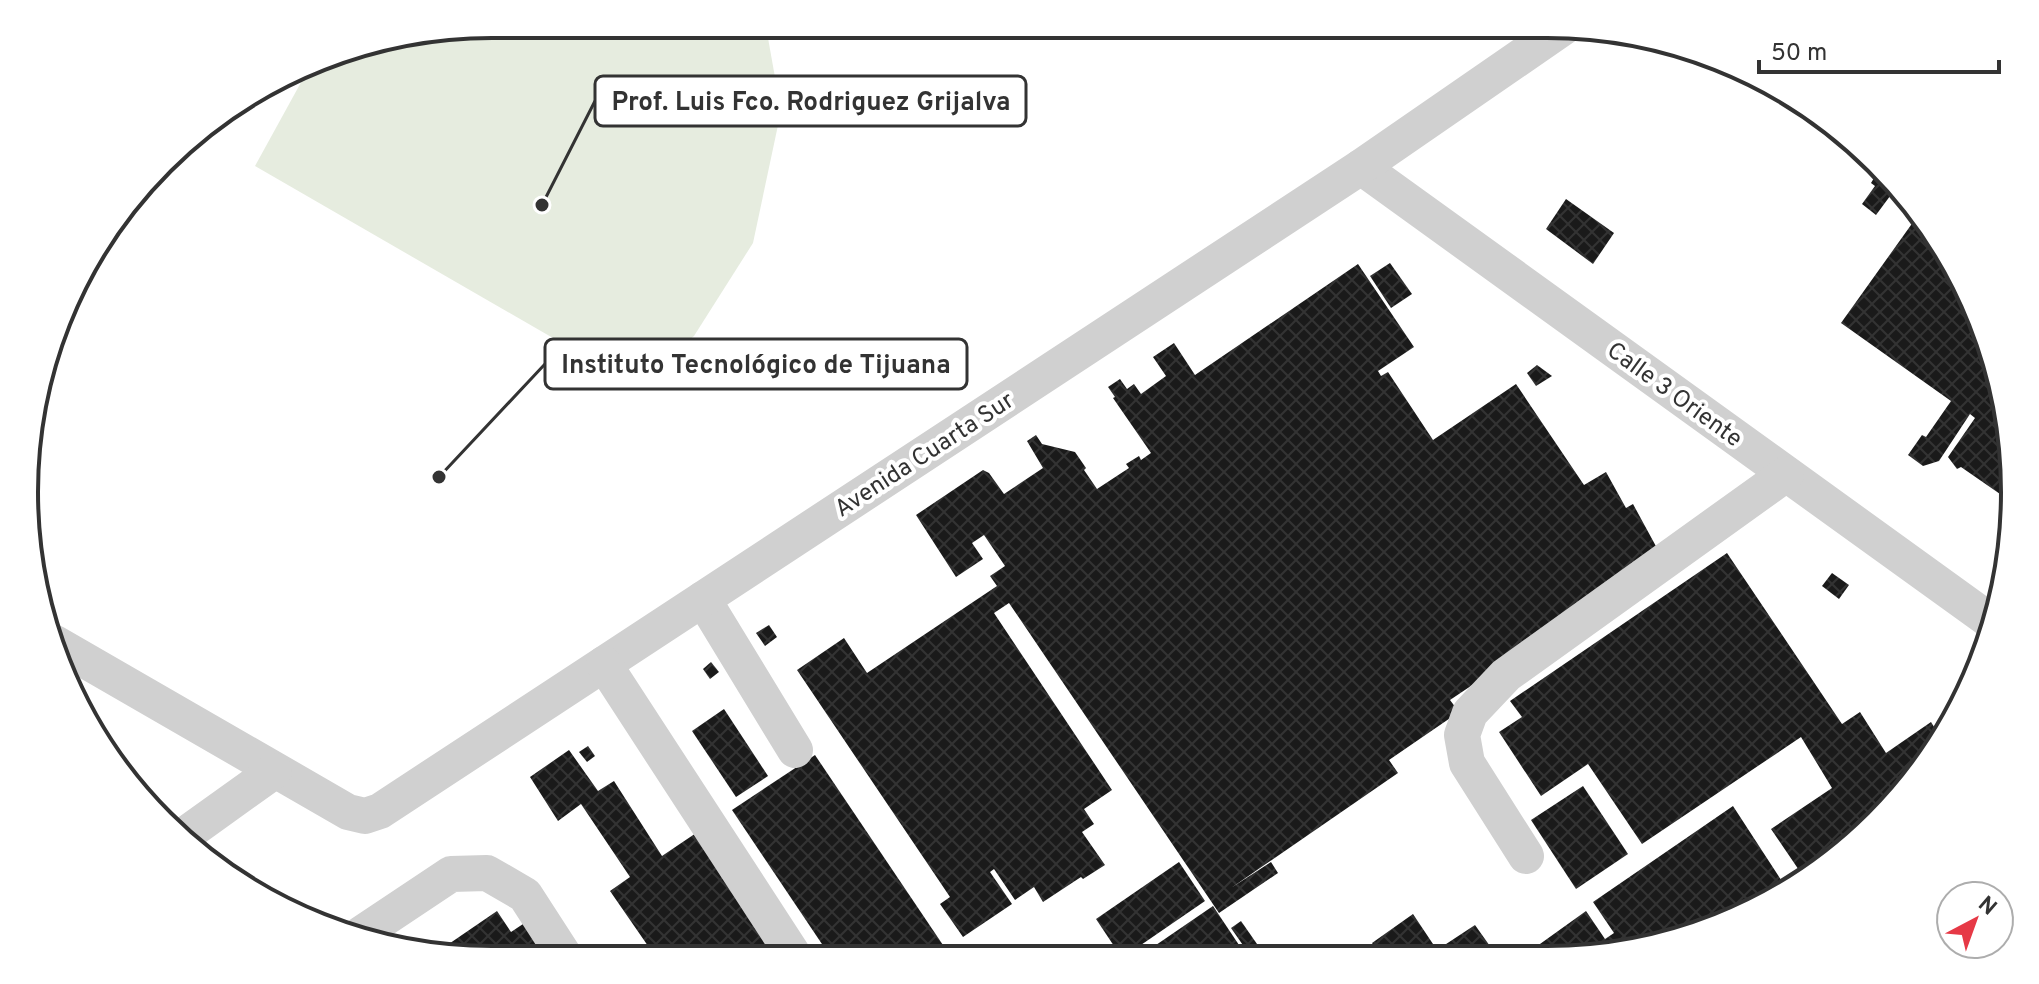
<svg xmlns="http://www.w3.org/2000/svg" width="2039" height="984" viewBox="0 0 2039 984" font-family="Overpass,sans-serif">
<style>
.pitch{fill:#e6ecdf}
.building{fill:url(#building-cross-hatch)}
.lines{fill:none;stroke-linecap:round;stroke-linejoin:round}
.minor{stroke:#d0d0d0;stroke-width:36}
.labels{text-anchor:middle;stroke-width:8;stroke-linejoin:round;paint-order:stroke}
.street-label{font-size:24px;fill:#333;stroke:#fff}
.rim{fill:none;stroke:#333;stroke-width:4}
.leader{fill:none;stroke:#333;stroke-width:3}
.callout-dot{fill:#333;stroke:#fff;stroke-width:3}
.callout{fill:#fff;stroke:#333;stroke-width:3}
.callout-label{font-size:26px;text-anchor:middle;font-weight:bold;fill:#333}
</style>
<defs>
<pattern id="building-cross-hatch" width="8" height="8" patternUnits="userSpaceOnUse" patternTransform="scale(2)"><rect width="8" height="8" fill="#1a1a1a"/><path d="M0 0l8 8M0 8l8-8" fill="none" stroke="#333"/></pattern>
</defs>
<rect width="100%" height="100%" fill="#fff"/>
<path class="pitch" d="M492,24H763L768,38L781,111L753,243L694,336L636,386L255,166L310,66L341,49Z"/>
<g class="building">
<path d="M1885,172L1896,188L1876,215L1862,204L1875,186L1871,183L1877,173L1882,177Z"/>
<path d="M1566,199L1614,233L1593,264L1546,229Z"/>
<path d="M1916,218L1980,313L2015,492L2013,503L1961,467L1957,469L1948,457L1975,418L1970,414L1939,461L1923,466L1908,455L1922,435L1926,437L1951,401L1841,323Z"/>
<path d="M1390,263L1412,294L1391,308L1370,276Z"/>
<path d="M1358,264L1414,347L1378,371L1381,376L1388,372L1433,440L1516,384L1584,485L1606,472L1626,508L1633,504L1664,561L1638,574L1450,700L1459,712L1389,760L1398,773L1231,888L1271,862L1278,873L1219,913L1009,603L994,613L1112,790L1084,809L1094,824L1082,832L1105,865L1083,879L1081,877L1043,902L1034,887L1015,900L994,869L990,872L1012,904L963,937L940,904L950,897L797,670L844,638L867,673L997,586L990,576L1005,566L984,535L972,543L983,559L956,577L916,515L983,470L989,473L1004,494L1043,468L1027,441L1036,435L1042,444L1075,452L1086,468L1084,470L1097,489L1129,468L1126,464L1139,456L1141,460L1151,453L1113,398L1115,397L1108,387L1120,379L1127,389L1134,384L1141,394L1166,376L1153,357L1174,343L1195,375Z"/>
<path d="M1537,365L1552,376L1536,386L1527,373Z"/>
<path d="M1727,553L1842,724L1860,712L1886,753L1931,722L1941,738L1918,777L1832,864L1805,879L1771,829L1832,788L1801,737L1642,844L1588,764L1541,796L1499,732L1522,717L1510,701Z"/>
<path d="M1832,573L1849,585L1839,599L1822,586Z"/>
<path d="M769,625L777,637L765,646L756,633Z"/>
<path d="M711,662L719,672L710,679L703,669Z"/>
<path d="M724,709L768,776L736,797L692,731Z"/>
<path d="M588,746L595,756L587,762L579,752Z"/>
<path d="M569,750L598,791L614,781L662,856L705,827L793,959H657L610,891L630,877L581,804L558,821L530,777Z"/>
<path d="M815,755L945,948L929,958L832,959L732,810Z"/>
<path d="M1583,786L1628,854L1576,889L1531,820Z"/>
<path d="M1733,806L1787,889L1726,925L1609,956H1538L1533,949L1586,911L1605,939L1614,933L1593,902Z"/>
<path d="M1179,862L1205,901L1122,958L1096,919Z"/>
<path d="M1213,906L1247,957L1137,958Z"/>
<path d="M497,911L511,932L529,920L555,960H492L440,950Z"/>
<path d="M1413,914L1437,950L1475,925L1497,956L1381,957L1372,943Z"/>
<path d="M1241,921L1257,944L1247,951L1231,928Z"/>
</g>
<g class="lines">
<g class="minor">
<path d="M1361,167L1989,620"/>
<path d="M703,599L795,750"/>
<path d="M55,643L348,812L365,816L380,811L1361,167L1564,27"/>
<path d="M604,664L796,959"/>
<path d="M182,837L274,771"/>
<path d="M1526,856L1467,763L1462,735L1470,713L1506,675L1786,474"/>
<path d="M361,934L451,874L487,873L525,895L567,960"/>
</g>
</g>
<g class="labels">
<g class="street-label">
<text transform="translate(1675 394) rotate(36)" y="8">Calle 3 Oriente</text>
<text transform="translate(924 454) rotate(-33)" y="8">Avenida Cuarta Sur</text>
</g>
</g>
<path d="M0 0H2039V984H0ZM492 38H1547A454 454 0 0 1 2001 492V492A454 454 0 0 1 1547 946H492A454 454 0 0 1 38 492V492A454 454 0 0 1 492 38Z" fill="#fff" fill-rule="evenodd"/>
<path class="rim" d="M492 38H1547A454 454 0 0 1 2001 492V492A454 454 0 0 1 1547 946H492A454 454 0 0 1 38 492V492A454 454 0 0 1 492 38Z"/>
<path class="leader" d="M542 205L595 101M439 477L545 364"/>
<g class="callout-dot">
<circle cx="542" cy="205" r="8"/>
<circle cx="439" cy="477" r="8"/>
</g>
<g class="callout">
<rect x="595" y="76" width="431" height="50" rx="8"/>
<rect x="545" y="339" width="422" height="50" rx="8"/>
</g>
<g class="callout-label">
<text x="811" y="110">Prof. Luis Fco. Rodriguez Grijalva</text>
<text x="756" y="373">Instituto Tecnológico de Tijuana</text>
</g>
<g transform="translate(1975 920) rotate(41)"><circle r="38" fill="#ffffff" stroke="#adadad" stroke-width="2"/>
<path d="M0-6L14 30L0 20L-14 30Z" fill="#e63946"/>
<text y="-12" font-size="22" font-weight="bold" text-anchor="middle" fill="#333333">N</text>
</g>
<path d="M1759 60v12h240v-12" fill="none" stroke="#333333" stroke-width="4"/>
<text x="1771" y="60" font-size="24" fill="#333333" stroke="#ffffff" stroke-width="6" paint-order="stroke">50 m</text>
</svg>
